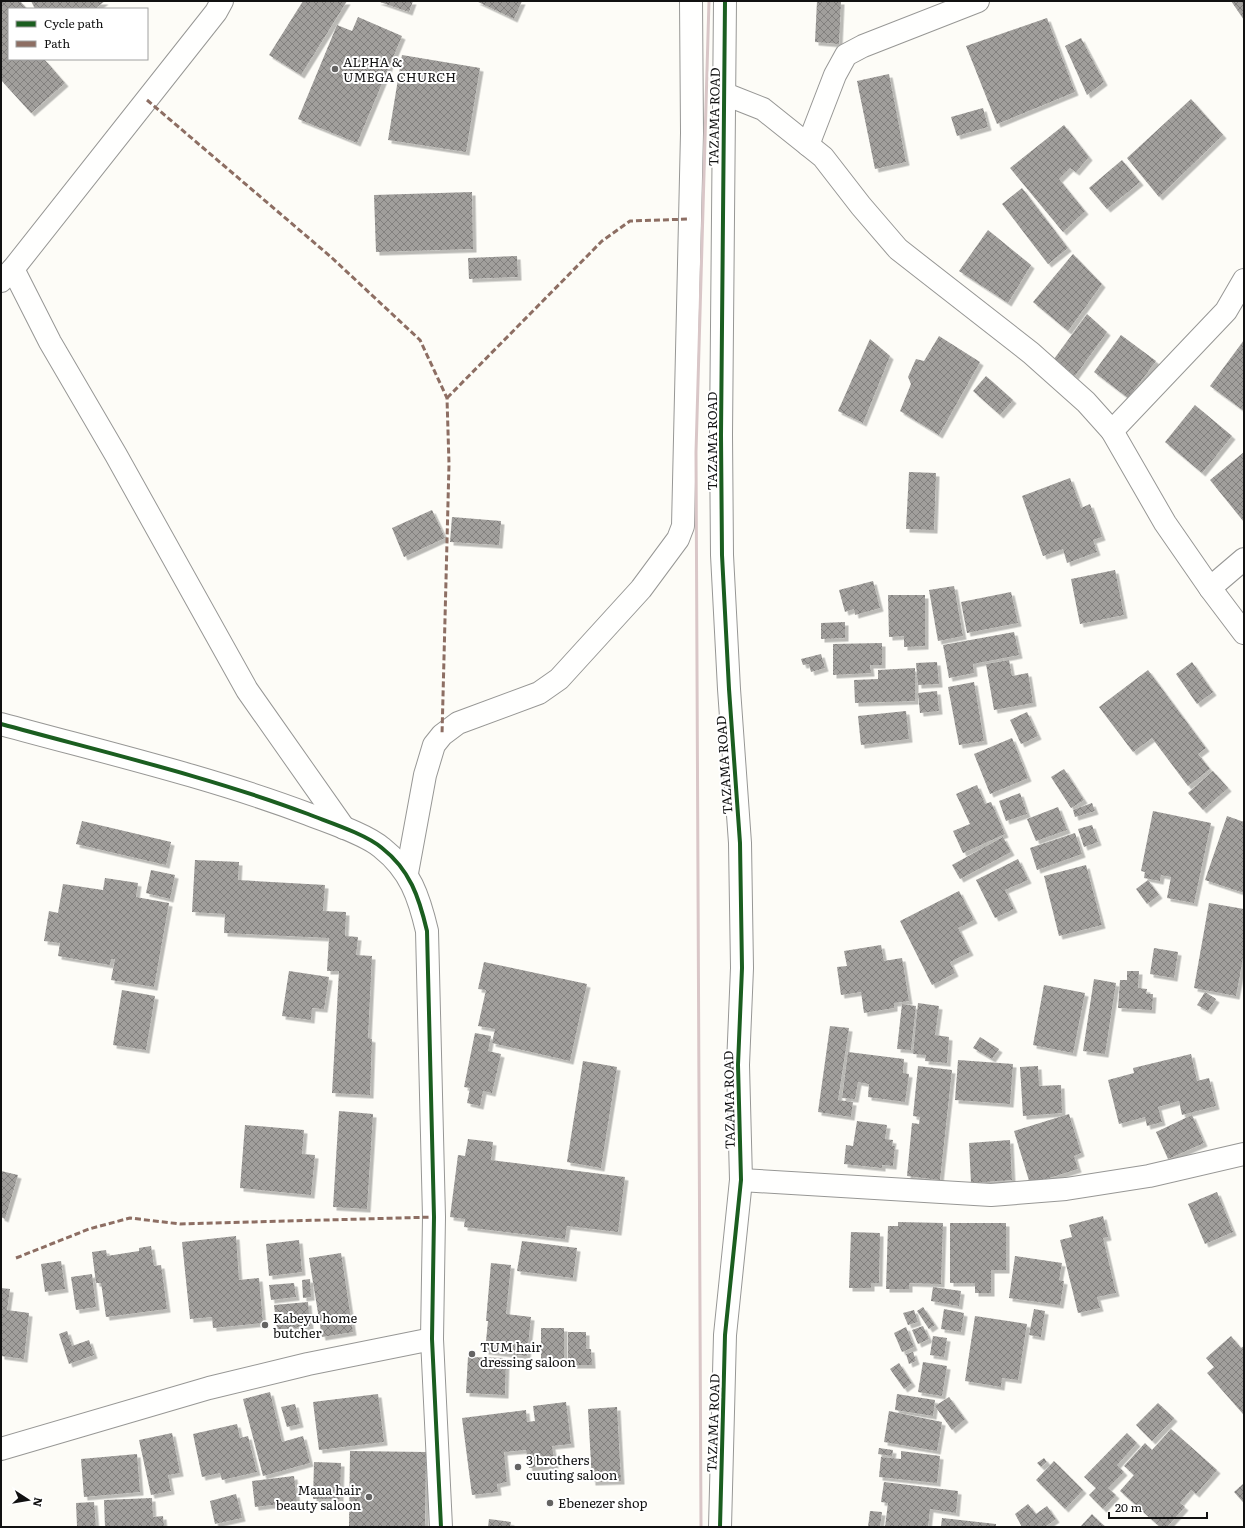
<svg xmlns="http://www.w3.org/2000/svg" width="1245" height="1528" viewBox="0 0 1245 1528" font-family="Literata,serif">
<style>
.building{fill:url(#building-cross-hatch);filter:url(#shadow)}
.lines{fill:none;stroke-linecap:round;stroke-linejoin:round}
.minor-casing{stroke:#979795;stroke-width:24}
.minor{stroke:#fffffe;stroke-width:22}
.rail{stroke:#d9c6c7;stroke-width:3}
.quiet{stroke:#8d6e63;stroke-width:3;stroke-dasharray:6 3;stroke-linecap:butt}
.cycleway-casing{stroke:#fff;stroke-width:6}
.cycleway{stroke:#1b5e20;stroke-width:4}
.poi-dot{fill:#646362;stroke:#fff;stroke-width:1.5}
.labels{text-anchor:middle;stroke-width:4;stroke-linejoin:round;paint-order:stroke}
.poi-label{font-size:13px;fill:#111;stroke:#fff;text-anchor:start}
.street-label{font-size:13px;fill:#111;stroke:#fff}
</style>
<defs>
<pattern id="building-cross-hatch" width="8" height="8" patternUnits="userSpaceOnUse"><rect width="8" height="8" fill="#a19f9c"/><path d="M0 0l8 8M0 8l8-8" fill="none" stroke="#82807e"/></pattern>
<filter id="shadow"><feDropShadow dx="3.5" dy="3.5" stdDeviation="0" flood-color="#0004"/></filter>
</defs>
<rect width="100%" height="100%" fill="#fdfcf7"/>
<g class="building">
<path d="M1,1H20L27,9H9V59H44L65,83L31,113L1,80Z"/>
<path d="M31,1H105L97,7L98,9H35Z"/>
<path d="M303,1H347L301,75L269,55Z"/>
<path d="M377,1H413L409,12Z"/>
<path d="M476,1H522L514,19Z"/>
<path d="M817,1H841L839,44L815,42Z"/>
<path d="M1231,1H1244V20Z"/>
<path d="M358,17L402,36L357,143L298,119L337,25L352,31Z"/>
<path d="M1047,18L1075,92L997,124L966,46Z"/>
<path d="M1081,38L1104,82L1087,95L1065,46Z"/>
<path d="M402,55L480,68L466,152L388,140Z"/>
<path d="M889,74L906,162L875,169L857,81Z"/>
<path d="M1191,99L1223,135L1159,197L1127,158Z"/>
<path d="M983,108L988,127L957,136L951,117Z"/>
<path d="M1064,125L1089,157L1076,172L1070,168L1059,179L1085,211L1063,232L1010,168Z"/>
<path d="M1122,160L1140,182L1107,209L1089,188Z"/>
<path d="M1022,188L1068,248L1048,264L1002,204Z"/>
<path d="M472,192L473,249L376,252L374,195Z"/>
<path d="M988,230L1031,265L1008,303L959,271Z"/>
<path d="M1073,254L1102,284L1068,331L1033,302Z"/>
<path d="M517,256L518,277L469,279L468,258Z"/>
<path d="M1087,314L1107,332L1075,376L1054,359Z"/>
<path d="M1121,335L1156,361L1128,398L1094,372Z"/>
<path d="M939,336L980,362L939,435L900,411L911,384L908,377L916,359L924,361Z"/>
<path d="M870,339L890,356L863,423L838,411Z"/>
<path d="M1244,340V411L1210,386Z"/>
<path d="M986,376L1013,400L1000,415L973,391Z"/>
<path d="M1195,405L1232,436L1202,473L1165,442Z"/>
<path d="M1244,452V522L1210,480Z"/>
<path d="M909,472L936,473L934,530L906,529Z"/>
<path d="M1070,478L1081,508L1090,504L1102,537L1093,540L1097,552L1067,563L1063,549L1043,556L1022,496Z"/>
<path d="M432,510L445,538L404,557L392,528Z"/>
<path d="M452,517L501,521L499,545L450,542Z"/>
<path d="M1115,570L1124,615L1080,624L1071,579Z"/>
<path d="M873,581L880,608L855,615L854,609L845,612L839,590Z"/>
<path d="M954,586L963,636L938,641L929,590Z"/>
<path d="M1011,592L1018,623L967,633L961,602Z"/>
<path d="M888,595H925V646L904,647V636L889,637Z"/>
<path d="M845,622V638L821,639V623Z"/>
<path d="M1014,632L1019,655L973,664L974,673L949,678L943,645Z"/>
<path d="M882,643V665H870L871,673L833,675V644Z"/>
<path d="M821,654L825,668L811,672L809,664L803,665L801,659Z"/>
<path d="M1009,660L1012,676L1028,673L1033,703L994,710L986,664Z"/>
<path d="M937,662L939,684L918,685L916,663Z"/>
<path d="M1192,662L1213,692L1197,704L1176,674Z"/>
<path d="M915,668V701L855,703L854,680L878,679V670Z"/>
<path d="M1148,670L1206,748L1198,754L1210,769L1188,786L1152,738L1133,752L1099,707Z"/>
<path d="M974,682L984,741L959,745L948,687Z"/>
<path d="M937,691L939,711L920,713L918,693Z"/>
<path d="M906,711L909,739L861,745L858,716Z"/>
<path d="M1027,712L1038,736L1021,744L1010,720Z"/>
<path d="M1012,738L1028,778L990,794L974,754Z"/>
<path d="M1064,769L1084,800L1071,808L1051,777Z"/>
<path d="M1213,771L1228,788L1203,810L1188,793Z"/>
<path d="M977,785L985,804L991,802L1005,834L963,853L953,831L970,824L956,794Z"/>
<path d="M1020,793L1027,814L1006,821L999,801Z"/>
<path d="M1092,803L1095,811L1075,817L1073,810Z"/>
<path d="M1058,807L1067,830L1036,841L1027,819Z"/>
<path d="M1153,811L1211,823L1194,903L1167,898L1171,877L1161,875L1160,881L1144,878L1145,872L1141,871Z"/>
<path d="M1227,816L1244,822V893L1205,880Z"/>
<path d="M82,821L171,842L166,865L76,844Z"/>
<path d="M1092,825L1098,842L1084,847L1078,829Z"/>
<path d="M1075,833L1082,854L1037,870L1030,848Z"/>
<path d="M1003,837L1011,852L960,879L952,865Z"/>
<path d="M1018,859L1028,880L1005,890L1014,909L995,918L976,880Z"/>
<path d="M195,860L239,862L238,880L325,885L323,911L346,912L345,936L358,937L356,955L372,956L368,1038L372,1039L370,1095L332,1093L339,971H327L329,938L224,933L225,914L192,912Z"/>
<path d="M1086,865L1102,925L1059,936L1044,876Z"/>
<path d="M151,870L175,875L170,899L146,893Z"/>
<path d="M105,878L138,883L136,897L169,903L154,987L111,980L115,959H111L110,965L58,956L60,943L44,941L49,911L58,913L63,884L103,890Z"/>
<path d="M1148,880L1159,895L1147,904L1136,889Z"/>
<path d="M959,891L974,920L958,928L970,952L950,962L955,973L932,985L900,921Z"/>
<path d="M1209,903L1244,909V953L1236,996L1194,988Z"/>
<path d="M881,945L884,961L902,958L909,1001L894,1003V1008L864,1013L861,992L841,995L837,967L847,966L844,951Z"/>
<path d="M1154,948L1178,952L1174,978L1150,974Z"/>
<path d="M484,962L587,984L570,1061L492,1043L495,1029L478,1026L486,990L478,989Z"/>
<path d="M289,971L329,977L324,1009L312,1008L311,1020L282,1016Z"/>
<path d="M1127,971H1139L1138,988L1147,989L1146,994H1153L1152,1010L1118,1008L1120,980H1127Z"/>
<path d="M1094,979L1116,983L1105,1054L1083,1051Z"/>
<path d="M1044,985L1085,993L1073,1053L1033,1045Z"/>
<path d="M122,990L155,996L146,1050L113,1045Z"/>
<path d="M1205,992L1216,999L1208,1011L1197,1005Z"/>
<path d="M918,1003L939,1006L935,1035L949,1037L947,1063L925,1061L926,1055L913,1054Z"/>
<path d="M902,1004L916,1006L911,1050L897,1049Z"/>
<path d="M830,1026L849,1028L838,1100L853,1102L851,1117L818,1112Z"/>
<path d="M475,1033L491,1036L488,1051L501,1054L492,1093L483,1091L480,1106L467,1103L470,1088L464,1087Z"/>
<path d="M980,1037L999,1049L992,1059L973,1048Z"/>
<path d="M848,1052L904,1059L903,1073L909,1074L905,1102L868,1097L869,1084L858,1082L855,1099L842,1098Z"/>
<path d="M1191,1054L1197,1081L1209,1078L1216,1106L1182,1115L1179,1101L1158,1107L1162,1122L1147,1126L1145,1117L1119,1124L1108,1080L1134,1073L1133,1068Z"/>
<path d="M958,1060L1013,1064L1010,1104L955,1100Z"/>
<path d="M583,1061L617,1067L601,1168L567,1162Z"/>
<path d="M918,1066L952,1070L940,1180L907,1176L912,1123L919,1124L920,1117L913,1116Z"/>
<path d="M1038,1066L1039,1086L1061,1085L1062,1113L1023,1116L1020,1067Z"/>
<path d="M339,1111L373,1114L367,1209L333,1207Z"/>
<path d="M1069,1114L1081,1153L1074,1156L1078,1169L1030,1184L1014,1131Z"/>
<path d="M1192,1115L1204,1143L1168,1159L1156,1132Z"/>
<path d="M857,1121L887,1125L885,1139L893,1140L892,1146H895L893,1166L882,1165V1168L844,1164L846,1145L853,1146Z"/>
<path d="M245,1125L304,1130L302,1154L315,1155L311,1195L240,1188Z"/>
<path d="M468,1139L493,1142L491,1160L625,1177L618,1232L567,1226L565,1239L464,1227L465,1219L450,1217L458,1155L465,1156Z"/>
<path d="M1010,1140L1012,1180L971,1183L969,1143Z"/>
<path d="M1,1171L18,1175L5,1219L1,1217Z"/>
<path d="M1217,1192L1233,1232L1205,1244L1188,1204Z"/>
<path d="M1103,1216L1108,1237L1103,1238L1116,1293L1097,1297L1100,1308L1078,1313L1060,1240L1072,1237L1069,1225Z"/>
<path d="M898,1222L943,1223L941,1284L909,1283V1289H886L888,1226H898Z"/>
<path d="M950,1223H1006V1270H991V1293H975V1283H950Z"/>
<path d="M851,1232L880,1233L879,1283H871V1288H849Z"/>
<path d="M236,1236L239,1280L259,1278L263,1323L213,1328L212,1317L190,1319L182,1242Z"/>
<path d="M299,1240L302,1272L269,1276L266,1244Z"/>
<path d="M522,1241L577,1248L573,1278L517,1271Z"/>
<path d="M151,1246L154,1266L161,1265L167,1309L106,1317L101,1283H96L92,1252L106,1250L107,1256L139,1251V1248Z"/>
<path d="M341,1253L353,1332L322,1337L309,1258Z"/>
<path d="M1015,1256L1062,1263L1059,1280L1064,1281L1060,1305L1009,1298Z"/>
<path d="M61,1261L65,1289L45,1292L41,1264Z"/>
<path d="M491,1263L511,1265L506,1314L531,1317L527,1356L485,1351L488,1321H486Z"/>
<path d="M92,1274L96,1307L76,1310L71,1277Z"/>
<path d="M310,1279L311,1297L303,1298L302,1280Z"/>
<path d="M294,1283L296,1297L271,1300L269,1285Z"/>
<path d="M933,1287L961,1291L959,1306L931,1301Z"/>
<path d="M1,1288L10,1289L7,1310L29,1313L24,1359L1,1356Z"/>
<path d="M308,1302L310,1326L277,1330L274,1305Z"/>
<path d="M923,1307L935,1325L929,1329L917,1311Z"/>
<path d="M944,1309L964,1313L961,1332L941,1329Z"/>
<path d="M1034,1309L1045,1311L1041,1337L1029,1335Z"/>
<path d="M914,1310L918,1322L908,1325L903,1313Z"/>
<path d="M975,1316L1027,1324L1018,1380L1002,1378L1001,1387L965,1381Z"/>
<path d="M923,1326L929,1339L918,1344L912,1330Z"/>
<path d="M906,1327L914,1347L902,1352L894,1333Z"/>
<rect x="541" y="1328" width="23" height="31"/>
<path d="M67,1331L72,1346L89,1340L94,1355L69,1364L59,1334Z"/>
<path d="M568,1332H586V1349H591L592,1365H568Z"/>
<path d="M933,1336L947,1338L944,1357L930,1355Z"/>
<path d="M1231,1336L1241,1348L1244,1346V1415L1207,1373L1214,1367L1206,1358Z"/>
<path d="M913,1352L916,1361L909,1364L906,1354Z"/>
<path d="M468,1357L506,1358L505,1395L466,1393Z"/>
<path d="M923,1362L947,1366L942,1396L918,1392Z"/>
<path d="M899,1363L912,1383L904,1389L890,1369Z"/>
<path d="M270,1392L282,1442L303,1436L310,1463L263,1476L243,1399Z"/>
<path d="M378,1394L384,1442L319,1450L313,1402Z"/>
<path d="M897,1394L935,1400L933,1416L895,1410Z"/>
<path d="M949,1397L965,1419L952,1430L935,1406Z"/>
<path d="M566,1402L571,1444L552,1446L555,1465L529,1468L526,1450L504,1452L507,1482L497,1484L498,1492L472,1495L462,1418L526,1410L527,1422L535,1421L533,1406Z"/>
<path d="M1158,1403L1174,1418L1152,1441L1136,1425Z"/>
<path d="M295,1404L300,1424L287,1427L281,1407Z"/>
<path d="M617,1407L621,1481L592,1482L588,1409Z"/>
<path d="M889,1411L942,1422L937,1451L884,1442Z"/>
<path d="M237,1424L240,1438L248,1436L257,1472L222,1480L220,1473L202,1477L193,1434Z"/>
<path d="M1171,1429L1217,1470L1196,1494L1191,1490L1180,1503L1185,1507L1167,1527H1160L1120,1491L1134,1475L1124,1466L1145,1443L1152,1450Z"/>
<path d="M172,1433L180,1473L168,1475L171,1491L151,1495L139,1440Z"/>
<path d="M1127,1433L1137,1443L1117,1465L1124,1472L1108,1488L1116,1495L1103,1509L1089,1495L1096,1488L1084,1477Z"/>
<path d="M879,1448L893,1450L892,1456L878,1454Z"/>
<path d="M350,1451L426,1452L425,1527H349Z"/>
<path d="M901,1451L940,1456L937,1483L879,1477L881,1457L901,1459Z"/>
<path d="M137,1454L140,1492L84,1497L81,1459Z"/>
<path d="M1044,1458L1047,1462L1041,1467L1037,1463Z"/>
<path d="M1054,1461L1083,1490L1065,1509L1036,1480Z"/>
<path d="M314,1462L341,1463L340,1499H313Z"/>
<path d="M294,1476L297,1502L255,1507L252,1481Z"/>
<path d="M884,1482L958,1491L956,1513L930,1509L928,1527H885L888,1503L881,1502Z"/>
<path d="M1244,1483V1503L1234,1492Z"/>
<path d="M236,1494L242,1518L215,1524L210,1501Z"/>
<path d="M152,1498L153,1517L163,1516L164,1527H105L104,1500Z"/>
<path d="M94,1502L96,1527H75L77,1526L76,1503Z"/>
<path d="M1028,1504L1036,1514L1047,1506L1056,1519L1045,1527H1022L1015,1514Z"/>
<path d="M870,1511L882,1512L880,1527H868Z"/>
<path d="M1092,1514L1101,1523L1106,1527H1080Z"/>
<path d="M942,1518L996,1524V1527H941Z"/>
<path d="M489,1519L511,1522L510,1527H488Z"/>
</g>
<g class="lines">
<defs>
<g id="minor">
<path d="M725,94L763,109L823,157L861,206L898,249L1031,353L1086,402L1112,431L1165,523L1210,588L1244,633"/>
<path d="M808,145L835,75L846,55L863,46L978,1"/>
<path d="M13,269L50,342L116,455L247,690L344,828"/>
<path d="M1,281L13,269L216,12L222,1"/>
<path d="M1112,431L1226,311L1244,280"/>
<path d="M1210,588L1244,559"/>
<path d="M1,724C103,752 210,777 308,814C328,822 366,834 382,848C410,870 419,897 427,931L434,1217L432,1339L441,1527"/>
<path d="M407,873L425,775L434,745L442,735L458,723L539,693L559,679L641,589L678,539L683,526L692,133L691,1"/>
<path d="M741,1180L991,1195L1066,1189L1149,1176L1244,1154"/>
<path d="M1,1449L209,1388L308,1364L432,1339"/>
<path d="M720,1527L725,1335L741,1180L738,1065L742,968L740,843L729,689L722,555L721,435L725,1"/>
</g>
</defs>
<use href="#minor" class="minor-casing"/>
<use href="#minor" class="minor"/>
<path class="rail" d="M701,1527L696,452L709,1"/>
<g class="quiet">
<path d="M147,100L331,257L420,340L447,398L449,464L442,735"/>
<path d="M447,398L602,241L630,221L690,219"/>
<path d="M16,1258L89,1229L130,1218L180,1224L434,1217"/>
</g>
<defs>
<g id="cycleway">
<path d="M1,724C103,752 210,777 308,814C328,822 366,834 382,848C410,870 419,897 427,931L434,1217L432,1339L441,1527"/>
<path d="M720,1527L725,1335L741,1180L738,1065L742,968L740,843L729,689L722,555L721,435L725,1"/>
</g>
</defs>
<use href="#cycleway" class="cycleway-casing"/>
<use href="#cycleway" class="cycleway"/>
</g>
<g class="poi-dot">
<circle cx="335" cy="69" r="4"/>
<circle cx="265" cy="1325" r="4"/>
<circle cx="472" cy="1354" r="4"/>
<circle cx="518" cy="1467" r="4"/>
<circle cx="369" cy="1497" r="4"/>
<circle cx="550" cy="1503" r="4"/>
</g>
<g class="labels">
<g class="poi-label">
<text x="343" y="67">ALPHA &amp;<tspan x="343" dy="15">UMEGA CHURCH</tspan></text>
<text x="273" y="1323">Kabeyu home<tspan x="273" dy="15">butcher</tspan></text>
<text x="480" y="1352">TUM hair<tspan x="480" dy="15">dressing saloon</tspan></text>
<text x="526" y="1465">3 brothers<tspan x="526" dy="15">cuuting saloon</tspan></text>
<text x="361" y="1495" text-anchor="end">Maua hair<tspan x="361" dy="15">beauty saloon</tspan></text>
<text x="558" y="1508">Ebenezer shop</text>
</g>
<g class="street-label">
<text transform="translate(714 117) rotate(-89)" y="5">TAZAMA ROAD</text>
<text transform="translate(712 441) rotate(-90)" y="5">TAZAMA ROAD</text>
<text transform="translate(724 765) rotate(-94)" y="5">TAZAMA ROAD</text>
<text transform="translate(729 1100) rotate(-91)" y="5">TAZAMA ROAD</text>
<text transform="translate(713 1423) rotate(-88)" y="5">TAZAMA ROAD</text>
</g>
</g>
<rect width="1245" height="1528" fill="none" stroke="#111111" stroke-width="4"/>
<rect x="8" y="8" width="140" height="52" fill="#ffffff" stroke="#a0a0a0"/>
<rect x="16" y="21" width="20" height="6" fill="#1b5e20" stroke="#a0a0a0"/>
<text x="44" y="28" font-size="12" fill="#111111">Cycle path</text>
<rect x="16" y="41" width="20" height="6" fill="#8d6e63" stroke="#a0a0a0"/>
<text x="44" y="48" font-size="12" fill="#111111">Path</text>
<g transform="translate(28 1500) rotate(102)" stroke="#ffffff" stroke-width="3" paint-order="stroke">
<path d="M0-3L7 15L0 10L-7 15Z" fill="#111111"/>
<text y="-6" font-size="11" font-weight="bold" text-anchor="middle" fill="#111111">N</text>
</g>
<path d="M1109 1512v6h98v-6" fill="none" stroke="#111111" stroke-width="2"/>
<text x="1115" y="1512" font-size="12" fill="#111111" stroke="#ffffff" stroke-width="3" paint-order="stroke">20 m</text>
</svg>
